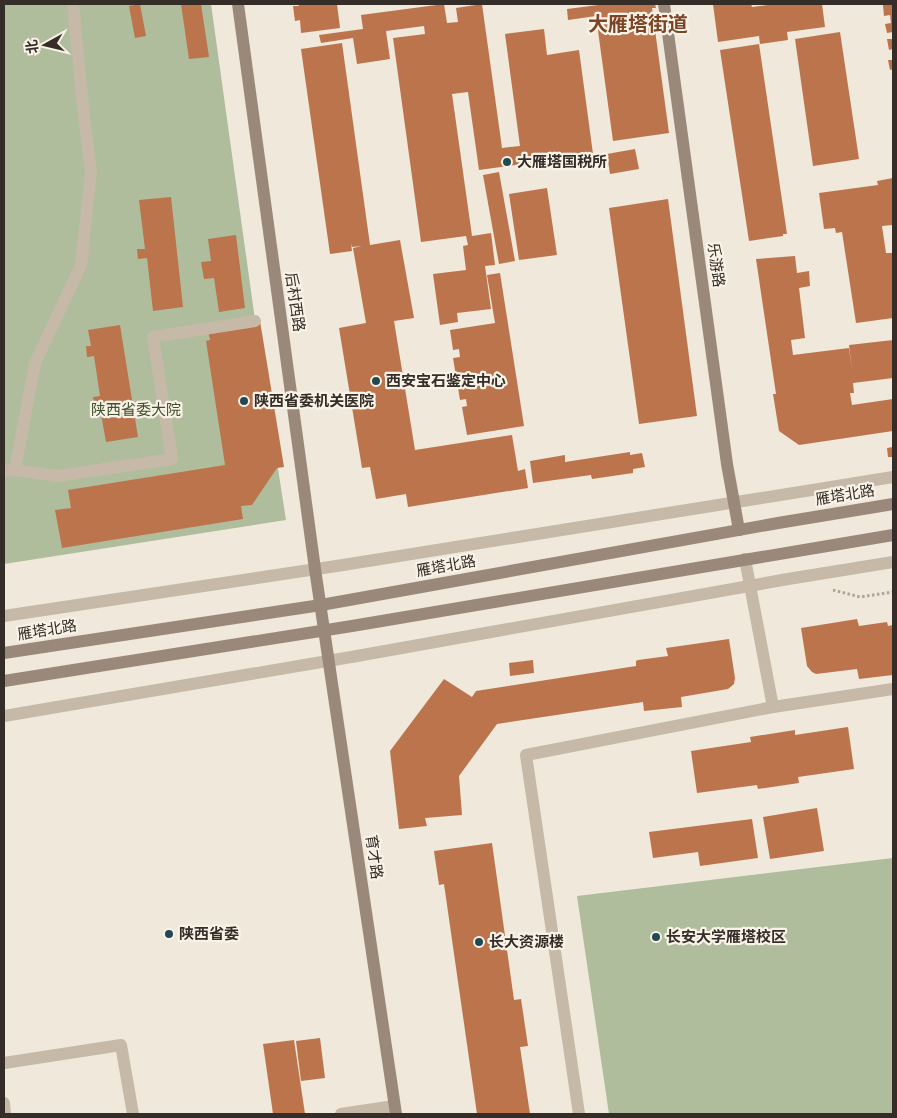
<svg xmlns="http://www.w3.org/2000/svg" width="897" height="1118" viewBox="0 0 897 1118" font-family="Figtree,'Noto Sans SC',sans-serif">
<style>
.green{fill:#afbd9d}
.building{fill:#bc744d}
.lines{fill:none;stroke-linecap:round;stroke-linejoin:round}
.path{stroke:#b2a493;stroke-width:3;stroke-dasharray:2.5 2.5;stroke-linecap:butt}
.lane{stroke:#c6b9a8;stroke-width:12}
.street{stroke:#c6b9a8;stroke-width:12}
.secondary{stroke:#9a897a;stroke-width:12}
.poi-dot{fill:#214952;stroke:#f8f2e7;stroke-width:2}
.labels{text-anchor:middle;stroke-width:4.5;stroke-linejoin:round;paint-order:stroke}
.poi-label{font-size:15px;font-weight:bold;fill:#342d28;stroke:#f8f2e7;text-anchor:start}
.street-label{font-size:15px;fill:#342d28;stroke:#f8f2e7}
.park-label{font-size:15px;fill:#40502e;stroke:#f8f2e7}
.district-label{font-size:20px;font-weight:bold;fill:#7c4528;stroke:#f8f2e7}
</style>
<rect width="100%" height="100%" fill="#efe8db"/>
<g class="green">
<path d="M4,4H211L256,327L286,520L4,564Z"/>
<path d="M893,858V1114H609L577,896Z"/>
</g>
<g class="building">
<path d="M140,4L146,36L135,38L129,6Z"/>
<path d="M181,4H201L209,57L189,59Z"/>
<path d="M298,4H337L340,28L301,33L300,20L295,21L293,6H299Z"/>
<path d="M444,4L447,23L458,22L456,8L482,4L502,148L520,146L505,34L544,29L547,55L579,50L593,154L479,170L468,92L452,94L472,236L491,233L495,265L485,266L491,309L457,313L458,322L440,325L433,274L466,270L463,246L468,245L466,236L421,242L393,38L425,34L424,26L386,31L390,59L357,64L353,38L321,43L319,35L363,29L361,15Z"/>
<path d="M606,4H655L656,8H652L669,133L613,141L596,16L568,20L567,9Z"/>
<path d="M713,4H751L752,7L775,4H822L825,27L787,32L788,40L760,44L759,36L718,42Z"/>
<path d="M887,4H893V32L887,33L885,24L891,23L890,15L884,16L883,5Z"/>
<path d="M840,32L859,159L813,166L795,39Z"/>
<path d="M887,39H893V49L889,50Z"/>
<path d="M342,43L370,245L400,240L414,318L394,321L415,450L512,435L518,471L525,469L528,488L408,507L406,494L376,499L370,467L362,468L339,328L366,323L353,248L362,246L352,247L351,244L352,251L330,254L301,49Z"/>
<path d="M759,44L787,234H783V236L749,241L720,50Z"/>
<path d="M888,60H893V69L890,70Z"/>
<path d="M635,149L639,169L610,174L607,154Z"/>
<path d="M499,172L515,261L499,264L483,175Z"/>
<path d="M893,178V225L882,226L886,253H893V288H892L893,318L856,323L842,232L836,233L835,228L824,229L819,193L878,185L877,181Z"/>
<path d="M547,188L557,255L519,260L509,194Z"/>
<path d="M171,197L183,307L153,311L147,258L138,259L137,249H145L139,200Z"/>
<path d="M668,199L697,416L639,424L609,208Z"/>
<path d="M236,235L245,308L219,312L214,278L204,279L201,262L211,261L208,239Z"/>
<path d="M795,256L797,273L809,271L810,286L799,288L805,338L791,340L793,355L849,348L852,370L849,345L893,340V378L853,383L854,393H850L852,405L893,399V431L799,445L779,431L773,394H776L756,259Z"/>
<path d="M500,273L524,426L467,435L462,407L467,406L466,399L460,400L453,358L460,357L459,349L453,350L450,330L495,323L487,275Z"/>
<path d="M260,321L284,467L277,468L252,505L241,506L243,519L62,548L55,510L71,508L68,490L225,465L206,341L210,340L208,330Z"/>
<path d="M120,325L138,437L106,442L100,408L95,409L93,397L100,396L94,356L87,357L86,346H91L88,330Z"/>
<path d="M893,447V457H888L887,448Z"/>
<path d="M630,452V455L642,453L645,467L633,469V473L592,479L591,475L533,483L530,461L565,455V462Z"/>
<path d="M857,619L859,626L887,622L888,626L893,625V675L859,679L857,669L816,674L812,672L807,666L801,628Z"/>
<path d="M729,639L735,678L734,684L728,689L681,697L682,707L644,711L643,702L497,724L459,776L462,815L425,818L427,826L399,829L390,751L444,679L472,697L476,691L636,666V661L638,660L668,656L666,648Z"/>
<path d="M533,660L534,673L510,676L509,663Z"/>
<path d="M848,727L854,769L798,777L799,783L758,789L757,785L697,793L691,751L751,742L750,737L795,730V735Z"/>
<path d="M817,808L824,851L770,859L763,817Z"/>
<path d="M752,819L758,858L700,866L698,852L653,858L649,832Z"/>
<path d="M492,843L514,1000L521,999L528,1046L520,1047L530,1114H477L444,884L439,885L434,851Z"/>
<path d="M320,1038L325,1078L301,1081L296,1041Z"/>
<path d="M294,1040L305,1114H273L263,1044Z"/>
</g>
<g class="lines">
<path class="path" d="M833,590L860,597L893,592"/>
<g class="lane">
<path d="M4,1063L121,1045L133,1114"/>
<path d="M4,1103L5,1114"/>
</g>
<g class="street">
<path d="M15,470L58,476L172,459L153,337L255,321"/>
<path d="M4,471L15,470L35,363L81,265L91,172L84,117L73,4"/>
<path d="M745,559L773,707L893,689"/>
<path d="M4,616L343,565L893,477"/>
<path d="M4,716L357,656L788,579L893,562"/>
<path d="M341,1114L394,1106"/>
<path d="M579,1114L526,755L773,707"/>
</g>
<g class="secondary">
<path d="M238,4L315,569L396,1114"/>
<path d="M664,4L727,464L739,530"/>
<path d="M4,653L321,605L778,523L893,504"/>
<path d="M4,681L352,626L893,535"/>
</g>
</g>
<g class="poi-dot">
<circle cx="507" cy="162" r="5"/>
<circle cx="376" cy="381" r="5"/>
<circle cx="244" cy="401" r="5"/>
<circle cx="169" cy="934" r="5"/>
<circle cx="656" cy="937" r="5"/>
<circle cx="479" cy="942" r="5"/>
</g>
<g class="labels">
<g class="poi-label">
<text x="517" y="167">大雁塔国税所</text>
<text x="386" y="386">西安宝石鉴定中心</text>
<text x="254" y="406">陕西省委机关医院</text>
<text x="179" y="939">陕西省委</text>
<text x="666" y="942">长安大学雁塔校区</text>
<text x="489" y="947">长大资源楼</text>
</g>
<g class="street-label">
<text transform="translate(716 265) rotate(82)" y="5">乐游路</text>
<text transform="translate(295 302) rotate(82)" y="5">后村西路</text>
<text transform="translate(845 495) rotate(-9)" y="5">雁塔北路</text>
<text transform="translate(446 566) rotate(-10)" y="5">雁塔北路</text>
<text transform="translate(47 630) rotate(-9)" y="5">雁塔北路</text>
<text transform="translate(374 857) rotate(82)" y="5">育才路</text>
</g>
<g class="park-label">
<text x="136" y="415">陕西省委大院</text>
</g>
<g class="district-label">
<text x="638" y="31">大雁塔街道</text>
</g>
</g>
<rect width="897" height="1118" fill="none" stroke="#342d28" stroke-width="10"/>
<g transform="translate(45 45) rotate(262)" stroke="#f8f2e7" stroke-width="4" paint-order="stroke">
<path d="M0-4L9 19L0 12L-9 19Z" fill="#342d28"/>
<text y="-8" font-size="14" font-weight="bold" text-anchor="middle" fill="#342d28">北</text>
</g>
</svg>
